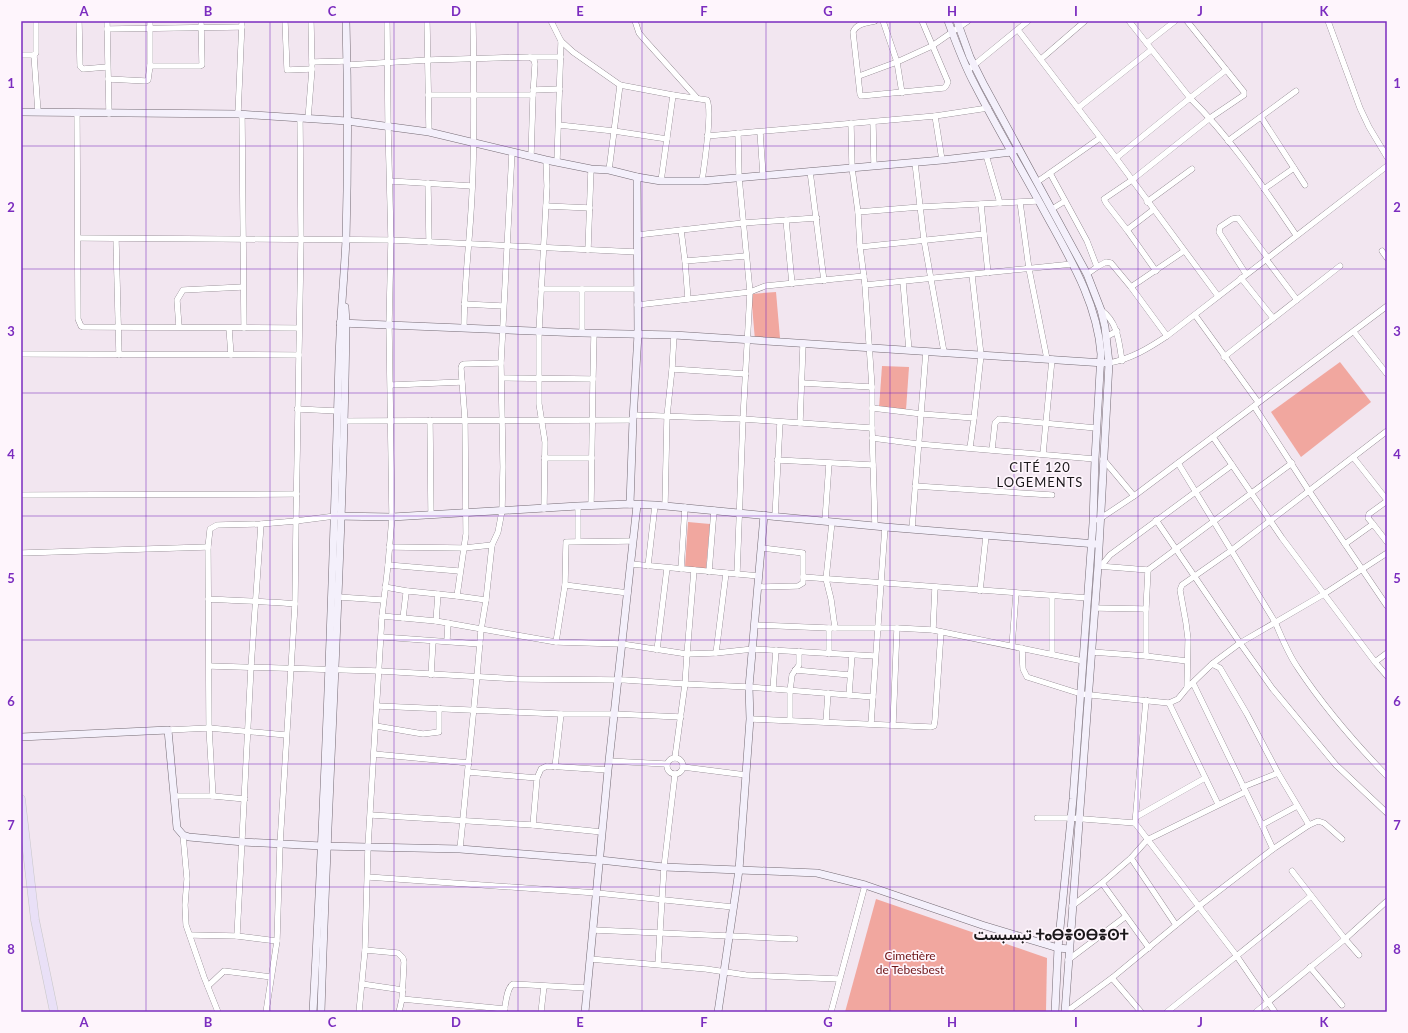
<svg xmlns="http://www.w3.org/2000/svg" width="1408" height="1033" viewBox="0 0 1408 1033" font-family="Lato,Vazirmatn,'Noto Sans Tifinagh',sans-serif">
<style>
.green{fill:#f1a79f}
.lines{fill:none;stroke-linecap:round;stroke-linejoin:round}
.street-casing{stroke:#756b74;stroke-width:6}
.secondary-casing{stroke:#756b74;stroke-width:8}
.primary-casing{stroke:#c8c7c8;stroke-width:9}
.street{stroke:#fff;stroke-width:5.5}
.secondary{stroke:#f4f0fb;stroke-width:7}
.primary{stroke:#e9e0f7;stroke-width:8}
.grid{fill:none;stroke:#7b2cbf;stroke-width:1;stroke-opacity:0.55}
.labels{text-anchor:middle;stroke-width:3.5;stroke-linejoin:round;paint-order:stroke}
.park-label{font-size:12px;fill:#6f1517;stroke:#fef5fc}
.neighbourhood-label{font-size:13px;letter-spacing:1px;fill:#1b171a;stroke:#fef5fc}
.district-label{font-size:16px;font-weight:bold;fill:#1b171a;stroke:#fef5fc}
.neatline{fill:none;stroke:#7b2cbf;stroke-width:1.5}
.grid-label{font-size:13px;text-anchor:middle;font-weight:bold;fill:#7b2cbf}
</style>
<rect width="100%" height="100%" fill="#f2e6f0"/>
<g class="green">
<path d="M776,292L780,338L755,340L751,294Z"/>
<path d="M1340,362L1371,402L1301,457L1271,412Z"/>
<path d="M882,366L909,367L906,410L879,408Z"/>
<path d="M688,522L710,524L706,569L685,567Z"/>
<path d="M876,899L1047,958L1046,1012H845Z"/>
</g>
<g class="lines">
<defs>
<g id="street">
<path d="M79,21L80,66L83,69L107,67"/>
<path d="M107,21L109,114"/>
<path d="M285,21L287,70L312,69"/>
<path d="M387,21L388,126L391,240L389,325L392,517L388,565L459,571"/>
<path d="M427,21L429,132"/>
<path d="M551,21L561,41L573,52L620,85L673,95L707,100C713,111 704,166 702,181"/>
<path d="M635,21L639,33L644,39L697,98"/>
<path d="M875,21C867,23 857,23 853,32L860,94L861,96L944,88L946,86L948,82L922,21"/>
<path d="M883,21L897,62L902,93"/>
<path d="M1129,21L1190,98L1226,70"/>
<path d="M1328,21L1360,108L1369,127L1387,157"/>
<path d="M107,29L242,27"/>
<path d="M1018,30L1116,158L1218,296"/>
<path d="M1147,43L1175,21"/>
<path d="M21,55H34L36,53V21"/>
<path d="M34,55L38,112"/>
<path d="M530,57H561"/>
<path d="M1041,59L1085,21"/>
<path d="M312,62L347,61"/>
<path d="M347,65L428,60L530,57L534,60L535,64L533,95L531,156"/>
<path d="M150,66H200L202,65L201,21"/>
<path d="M968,70L1028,21"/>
<path d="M859,76L897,62L932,46L968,21"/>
<path d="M108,79L146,81L148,80L150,66V21"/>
<path d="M533,90L560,89"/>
<path d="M428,95H533"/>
<path d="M1078,108L1151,50"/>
<path d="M77,113L78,319L81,326L83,327L299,328"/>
<path d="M238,114L242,21"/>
<path d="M242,114L244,328"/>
<path d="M935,116L942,160"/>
<path d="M1261,117L1305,185"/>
<path d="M300,118L301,239L296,521L335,516"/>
<path d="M308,119L312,69L311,21"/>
<path d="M873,122L874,166"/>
<path d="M851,123L852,168L858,212L860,247L865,285L872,387V428L875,526"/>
<path d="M559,125L614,131L667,139"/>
<path d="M760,132L763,175"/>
<path d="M707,136L935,116L988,108"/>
<path d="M1228,141L1296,91"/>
<path d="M986,155L1000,203"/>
<path d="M1116,158L1190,98C1231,138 1264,188 1296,235"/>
<path d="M557,162L561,41"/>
<path d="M915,163L924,240L944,352"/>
<path d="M609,170L620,85"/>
<path d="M810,171L824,281"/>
<path d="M1050,173L1087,241L1097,267L1087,274"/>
<path d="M390,181L472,186"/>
<path d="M661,181L673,95"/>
<path d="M1037,182L1100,138"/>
<path d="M428,183L429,242"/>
<path d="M1264,189L1294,168"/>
<path d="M1020,202L1029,269L1047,359"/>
<path d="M1147,202L1192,169"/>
<path d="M981,204L988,273"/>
<path d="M546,206L590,208"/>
<path d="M1052,209L1065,201"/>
<path d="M858,212L920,207L1038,201"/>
<path d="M786,220L792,284"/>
<path d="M681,230L685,261"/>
<path d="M1127,230L1153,210"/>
<path d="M637,235L743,223L817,218"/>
<path d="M78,238L391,240L637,252"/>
<path d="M116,239L119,355"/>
<path d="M860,247L984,234"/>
<path d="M588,250L591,169"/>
<path d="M1382,251L1387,258"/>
<path d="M1266,259L1297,300"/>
<path d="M1097,267L1106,262L1111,263L1131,287L1167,336"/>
<path d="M1156,271L1127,230L1106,203L1104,199L1132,180L1210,118L1244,95V92L1187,21"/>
<path d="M1246,274L1219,232L1220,227L1232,219L1238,218L1267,257"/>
<path d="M972,275L981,355L974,418"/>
<path d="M1241,278L1273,318"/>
<path d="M903,282L909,350"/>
<path d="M865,285L1072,264"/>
<path d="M1131,287L1184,251"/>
<path d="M541,289H582V333"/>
<path d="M582,289H637"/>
<path d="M688,299L685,261L746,256"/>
<path d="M464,304L503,306"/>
<path d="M637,305L750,292L765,286L864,276"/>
<path d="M1101,310C1118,322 1119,342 1122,361"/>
<path d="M1195,315L1258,402"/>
<path d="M179,327L177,300L183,290L243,287"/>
<path d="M229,328L231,355"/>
<path d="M464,328C464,283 470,239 472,194C475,137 474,79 473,21"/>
<path d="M1354,332L1387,374"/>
<path d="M1106,337L1117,331"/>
<path d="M21,354L299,355"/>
<path d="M1224,357L1340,266"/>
<path d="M1109,363C1131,359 1149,348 1167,336L1387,166"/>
<path d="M672,369L746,374"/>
<path d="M502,378L593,379L594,333"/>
<path d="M802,383L872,387"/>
<path d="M391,385L462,382"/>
<path d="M1254,406L1309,491L1387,606"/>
<path d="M872,408L922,414L974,418L970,448"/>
<path d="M297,409L337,411"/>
<path d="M633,415L743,419L750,292L739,177L738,133"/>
<path d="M430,420L431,515"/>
<path d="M345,421C441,421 537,420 633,420"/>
<path d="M800,423L803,344"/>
<path d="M1213,437L1282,538L1375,662L1387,676"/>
<path d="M872,438L918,444L1095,459"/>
<path d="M992,450L995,423L999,419L1096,428"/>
<path d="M1043,454L1052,359"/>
<path d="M1353,457L1387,500"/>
<path d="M544,458H592"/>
<path d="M1103,459L1134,496"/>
<path d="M777,460L873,465"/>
<path d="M1178,463L1275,622C1282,638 1288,654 1298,668C1324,707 1355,743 1387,776"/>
<path d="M915,486L1052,495"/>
<path d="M21,495L297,494"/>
<path d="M665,505L667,416L672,369L674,335"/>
<path d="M578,506V541"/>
<path d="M591,506L593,379"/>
<path d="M544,509L545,442L539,404V331L547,186L546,160"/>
<path d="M775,517L780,422"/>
<path d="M1098,520L1134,496L1178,463L1387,306"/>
<path d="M1156,520L1240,643L1272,688L1336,765L1387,813"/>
<path d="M825,521L829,463"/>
<path d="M832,522L826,579L831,599L835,628"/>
<path d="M1373,524L1368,518L1369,514L1387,501"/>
<path d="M912,529L926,351"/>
<path d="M1345,544L1373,524L1387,542"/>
<path d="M389,547L464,548L492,545"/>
<path d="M762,548L803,553V577"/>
<path d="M21,553L208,547"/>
<path d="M631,564L759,576"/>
<path d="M648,566L655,505"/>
<path d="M1098,566L1148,570L1292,463"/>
<path d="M1101,566L1110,555L1232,465"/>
<path d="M681,569L685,507"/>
<path d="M709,572L714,510"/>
<path d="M737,574L743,419L872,428"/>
<path d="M565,585L628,593"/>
<path d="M385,587L407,591"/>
<path d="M758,587L798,586L803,583V577L1088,598"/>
<path d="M980,591L986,536"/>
<path d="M457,596L466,534L465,420L461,368L462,365L464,364L501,363"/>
<path d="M1052,596V654"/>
<path d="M338,597L383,600"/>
<path d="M208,599C237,601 266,601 295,604"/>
<path d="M1095,608L1146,609"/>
<path d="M382,616L436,621L556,642L622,644L687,654L716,653L753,649L875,656"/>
<path d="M403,618L406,593L408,591L457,596L486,600"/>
<path d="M436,621L438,594"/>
<path d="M754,625L829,628H897L933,630L1083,661"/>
<path d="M933,630L935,587"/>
<path d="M382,637L480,644"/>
<path d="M447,641L448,623"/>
<path d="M556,642L565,585L566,542L633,541"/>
<path d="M1012,646L1016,593"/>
<path d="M1022,648L1023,669L1027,677L1081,694L1169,703L1178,699L1187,688L1212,664L1240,643L1324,594L1387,553"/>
<path d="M657,650L667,568"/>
<path d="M1092,652L1146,656L1187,661"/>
<path d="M716,653L726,573"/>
<path d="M829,654V628"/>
<path d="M1146,656V609L1148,570"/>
<path d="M1375,662L1387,653"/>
<path d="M1212,664L1220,668L1247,714L1278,773L1309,825"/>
<path d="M209,666L379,671L517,679L625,680L685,684L749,687L873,697"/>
<path d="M795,670L850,675"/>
<path d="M431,675L433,641"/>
<path d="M1193,683L1262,825L1273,849"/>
<path d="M1187,688L1188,639L1186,623L1180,590L1182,585L1232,550L1387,431"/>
<path d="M773,689L776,650"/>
<path d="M849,695L852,655"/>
<path d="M1146,700L1135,823L1236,955L1275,1012"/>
<path d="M1169,703L1218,804"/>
<path d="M377,706L561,714H614L681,717"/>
<path d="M750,719L931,727L934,726L935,720L941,632"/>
<path d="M790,720V691L792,675L799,665V651"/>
<path d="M826,722L828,693"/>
<path d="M871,724L885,527"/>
<path d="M893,725L897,628"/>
<path d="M376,726L423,734L439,732V708"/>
<path d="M168,730L209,728L286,735"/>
<path d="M374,754L469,763"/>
<path d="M675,757L685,684L687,654L694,570"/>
<circle cx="675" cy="766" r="8"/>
<path d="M609,761L666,764"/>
<path d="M555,767L561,714"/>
<path d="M683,767L746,775"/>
<path d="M468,772L537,778L533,825"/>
<path d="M537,778L541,769L547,766L608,770"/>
<path d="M1243,787L1278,773"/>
<path d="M175,796H213L245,799"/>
<path d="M213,796L209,728L208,547L210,529L217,525L261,524L296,521L295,604L280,844L277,941L266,1012"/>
<path d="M371,815L533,825L602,832"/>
<path d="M1136,817L1205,778"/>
<path d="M1037,818H1071L1135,823"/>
<path d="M1262,825L1297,806"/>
<path d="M183,835L187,879L185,905L186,925L204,977L218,1012"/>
<path d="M460,849L477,676L481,630L486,600L492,545L498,532L502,511L503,467L501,363L512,152"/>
<path d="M1131,858L1176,925"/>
<path d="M1292,871L1345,939L1359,955"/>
<path d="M368,877L597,893L733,907"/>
<path d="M1102,883L1149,948"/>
<path d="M1072,906L1102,883L1131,858L1147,840L1245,792"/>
<path d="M593,930L795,939"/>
<path d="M190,935L237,936L277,941"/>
<path d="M237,936L251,667L261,524"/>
<path d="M365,950L398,953L403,958L404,962L402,999L399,1012"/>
<path d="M590,959L706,969L746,975L839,979"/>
<path d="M1068,960L1125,917"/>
<path d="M658,964L664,867L675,774"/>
<path d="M1310,967L1342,1005"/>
<path d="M1112,978L1141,1012"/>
<path d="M362,984L403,990"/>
<path d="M208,986L224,971L271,977"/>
<path d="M402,999L505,1009"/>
<path d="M359,1012L365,950L368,846L382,616L388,565"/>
<path d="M504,1012C506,1004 506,989 513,984L587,988"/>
<path d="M541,1012L544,986"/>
<path d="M831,1012L865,885"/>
<path d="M1066,1012L1112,978L1199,906L1273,849L1309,825L1318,821L1324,823L1342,839"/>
<path d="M1167,1012L1311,896"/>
<path d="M1256,1012L1345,939L1387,901"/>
</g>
<g id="secondary">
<path d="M948,21C956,43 964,65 975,85C996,126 1019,165 1041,205C1066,252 1097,299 1101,354L1095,459L1093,523L1073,799L1058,948L1055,1012"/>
<path d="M957,21L970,57L984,85L1087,274L1101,310L1105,327L1109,363L1098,566L1065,1012"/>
<path d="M21,112L238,114L347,121L429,132L546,160L591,169L609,170L637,177L661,181H702L942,160L1012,152L1015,150"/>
<path d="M340,323L582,333L674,335L1104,363"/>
<path d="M630,504L633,420L638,334L637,177"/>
<path d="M335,516L392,517L578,506L630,504L655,505L885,527L1096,544"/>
<path d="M21,737L168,730L177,828L183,835L189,837L243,842L322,846L460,849L600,860L664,867L817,873L865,885L982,925L1058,948L1069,949"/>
<path d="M313,1012C325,795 333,577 339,360C340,320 344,280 346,240C348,167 348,94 346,21"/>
<path d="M321,1012C328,782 343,553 346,323L345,307"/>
<path d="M585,1012L608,770L637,505"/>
<path d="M718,1012L739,870L750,719L749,687L764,515"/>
</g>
<path id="primary" d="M21,799L35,920L54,1012"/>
</defs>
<use href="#street" class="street-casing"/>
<use href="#secondary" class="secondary-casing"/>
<use href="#primary" class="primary-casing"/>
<use href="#street" class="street"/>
<use href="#secondary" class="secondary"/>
<use href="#primary" class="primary"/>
</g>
<path class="grid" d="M146,21V1012M270,21V1012M394,21V1012M518,21V1012M642,21V1012M766,21V1012M890,21V1012M1014,21V1012M1138,21V1012M1262,21V1012M21,146H1387M21,269H1387M21,393H1387M21,516H1387M21,640H1387M21,764H1387M21,887H1387"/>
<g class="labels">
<g class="park-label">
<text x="910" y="960">Cimetière<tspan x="910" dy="14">de Tebesbest</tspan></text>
</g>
<g class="neighbourhood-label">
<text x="1040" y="472">CITÉ 120<tspan x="1040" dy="15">LOGEMENTS</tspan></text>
</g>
<g class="district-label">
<text x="1051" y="940">تبسبست ⵜⴰⴱⴻⵙⴱⴻⵙⵜ</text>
</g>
</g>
<rect width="1408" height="1033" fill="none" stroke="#fef5fc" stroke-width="44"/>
<rect x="22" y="22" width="1364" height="989" class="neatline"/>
<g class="grid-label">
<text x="84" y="16">A</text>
<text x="208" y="16">B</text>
<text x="332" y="16">C</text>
<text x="456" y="16">D</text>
<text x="580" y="16">E</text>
<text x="704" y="16">F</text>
<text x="828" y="16">G</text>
<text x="952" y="16">H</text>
<text x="1076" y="16">I</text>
<text x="1200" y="16">J</text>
<text x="1324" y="16">K</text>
<text x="11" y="88">1</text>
<text x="1397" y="88">1</text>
<text x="11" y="212">2</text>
<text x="1397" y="212">2</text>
<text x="11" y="336">3</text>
<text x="1397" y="336">3</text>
<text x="11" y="459">4</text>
<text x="1397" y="459">4</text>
<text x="11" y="583">5</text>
<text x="1397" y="583">5</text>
<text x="11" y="706">6</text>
<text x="1397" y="706">6</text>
<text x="11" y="830">7</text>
<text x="1397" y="830">7</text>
<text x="11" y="954">8</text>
<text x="1397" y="954">8</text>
<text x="84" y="1027">A</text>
<text x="208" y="1027">B</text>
<text x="332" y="1027">C</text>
<text x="456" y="1027">D</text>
<text x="580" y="1027">E</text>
<text x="704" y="1027">F</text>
<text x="828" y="1027">G</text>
<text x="952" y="1027">H</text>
<text x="1076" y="1027">I</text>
<text x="1200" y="1027">J</text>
<text x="1324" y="1027">K</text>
</g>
</svg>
